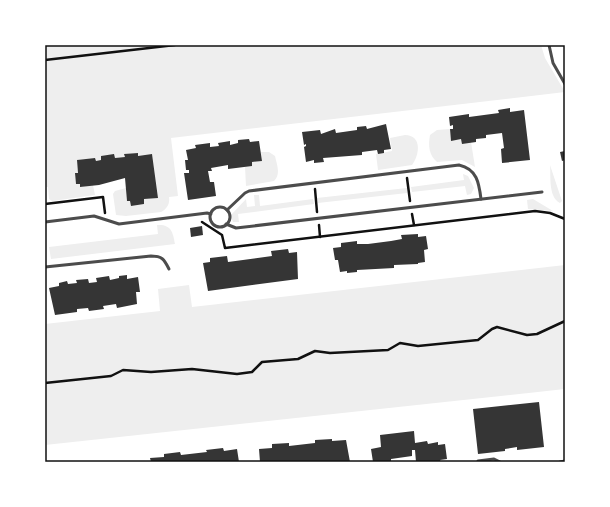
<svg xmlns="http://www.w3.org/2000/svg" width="610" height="507" viewBox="0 0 610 507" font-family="Poppins,sans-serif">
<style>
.green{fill:#eee}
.building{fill:#353535}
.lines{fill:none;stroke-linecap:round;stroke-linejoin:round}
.path{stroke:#111;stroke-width:2.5}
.service{stroke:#4c4c4c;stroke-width:3}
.neatline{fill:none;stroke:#111;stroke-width:1.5}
</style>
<rect width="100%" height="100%" fill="#fff"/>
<g class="green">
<path d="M45,45H541L545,58L565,92L171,138L178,196L169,197C170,204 167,209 161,212L126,216L116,215L113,194L115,191L126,188L127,201H130L131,206L144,204V199L158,197L152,154L138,156V153L125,154V157L115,158L114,155L101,156V160L96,161L95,158L77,160L78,173H75L76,184H80V187L93,185L95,195L52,201L49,199L48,187H45Z"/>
<path d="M450,129L451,140L461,139L471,142L475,167L462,160L437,162C429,155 428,146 430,135L437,130Z"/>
<path d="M405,135C422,135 420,155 412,165L378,170L376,154L392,151L390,138Z"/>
<path d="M261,152H269L275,156C277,165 281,174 274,181L246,186L245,167L252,162L262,161Z"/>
<path d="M550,165L562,201L560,203C548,197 551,176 550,165Z"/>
<path d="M463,174L468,176L474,188L471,194L467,195L465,186L412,192L411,187L464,180Z"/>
<path d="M407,188V193L318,203L317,198Z"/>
<path d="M254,195H259L260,206L313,199L314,204L238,214L239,222H233L231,217L232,214L246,199L247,207L255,206Z"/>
<path d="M533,199L553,211L528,209L527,200Z"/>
<path d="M157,225C171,224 173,232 175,244L51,259L49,247L158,234Z"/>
<path d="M565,265V389L45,445V324L160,311L158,289L189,285L192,307Z"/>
</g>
<g class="building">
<path d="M510,108V112L524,110L530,160L502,163L501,149L504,148L502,133L486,135V138L476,139V142L462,144L461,139L451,141L450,129H453V125L450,126L449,117L469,114V117L499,113L498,110Z"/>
<path d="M386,124L391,149L384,150V153L378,154L377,150L362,152V155L323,158L324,162L314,163V160L306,162L304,147L306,146V144L304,145L302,132L320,130L321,134L335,129L336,133L357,130V127L366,126L367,129Z"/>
<path d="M249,139L250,142L259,141L262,161L252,162V166L228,169V165L211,168L212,171H208L210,182H214L216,196L188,200L184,173H189V170H186L185,160H188L186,150L196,148L195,145L210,143V147L219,146L218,143L230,141V145L238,143V140Z"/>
<path d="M565,151V160L562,161L560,152Z"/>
<path d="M138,153V156L152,154L158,198L144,199V204L131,206L130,201H127L125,178L99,185L80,187V184H76L75,173H78L77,160L95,158L96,161L101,160V156L114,154L115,158L125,157L124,154Z"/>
<path d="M202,226L203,235L191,237L190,228Z"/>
<path d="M418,234V237L426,236L428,249L424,250L425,262L418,263V264L394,265V268L357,270V272L347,273V271L340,272L338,260H335L333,248L341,247V243L357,241V244H368L391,241L402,239L401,235Z"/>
<path d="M288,249L289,253L297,252L298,279L208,291L203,263L210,262V258L227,256L228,262L272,256L271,251Z"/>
<path d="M127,275V279L138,277L140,292H136L137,304L117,308L116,304L103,306L104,309L89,311L88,308L77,309V312L55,315L49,288L59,286V283L67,281L68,284L77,283L76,280L88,279L89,283L97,282L96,278L109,276L110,280L119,278V276Z"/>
<path d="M539,402L544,447L517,450V447L505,449V451L478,454L473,409Z"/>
<path d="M414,431L415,443L427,441L428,444L438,442V445L445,444L447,459L440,460L441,462H416L415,450H412V456L391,459V462H373L371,449L381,447L380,435Z"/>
<path d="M332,439V441L346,440L350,462H260L259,449L272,448V444L289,443V446L315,443V440Z"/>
<path d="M223,448L224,451L237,449L239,462H151L150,458L164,457V454L180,452L181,455L207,452L206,450Z"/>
</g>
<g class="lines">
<g class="path">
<path d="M45,60L175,45"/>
<path d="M407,178L410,201"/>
<path d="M315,189L317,212"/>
<path d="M45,204L103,197L105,213"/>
<path d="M412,214L414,225"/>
<path d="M202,222L222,235L225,248L535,211L550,213L565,219"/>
<path d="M319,225L320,237"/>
<path d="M45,383L111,376L123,370L151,372L192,369L237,374L252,372L262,362L298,359L315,351L330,353L388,350L400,343L418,346L478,340L492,329L497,327L527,335L537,334L565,321"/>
</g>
<g class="service">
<path d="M549,45L553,63L565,84"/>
<circle cx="220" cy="217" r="10"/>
<path d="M227,210L245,193L249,191L459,165C477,169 479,183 481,199"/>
<path d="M45,222L94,216L119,224L207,213L211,214"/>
<path d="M226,224L236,228L542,192"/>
<path d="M45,267L151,256C162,256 164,259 169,269"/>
<path d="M478,461L494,459L500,462"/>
<path d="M560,462L565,461"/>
</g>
</g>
<rect width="610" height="507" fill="none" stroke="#ffffff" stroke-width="92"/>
<rect x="46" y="46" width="518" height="415" class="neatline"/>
</svg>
